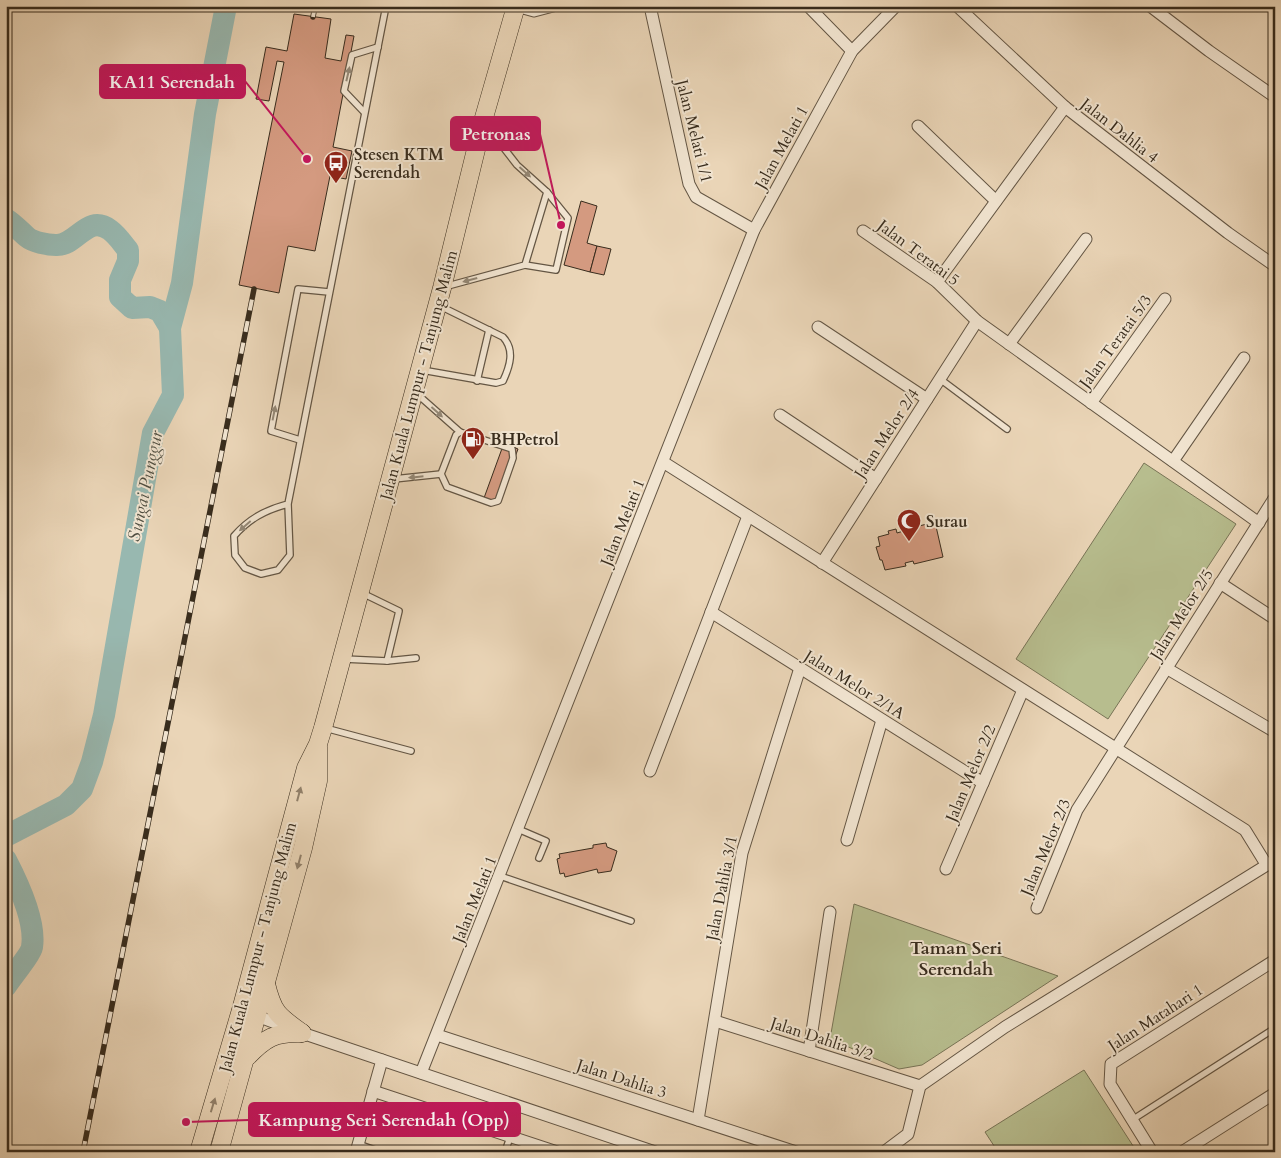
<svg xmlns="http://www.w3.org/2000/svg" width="1281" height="1158" viewBox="0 0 1281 1158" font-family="Cardo,serif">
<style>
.green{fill:#b7bd8e;stroke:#787456}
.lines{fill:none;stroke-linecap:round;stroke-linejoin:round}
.river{stroke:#98b8b0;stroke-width:22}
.building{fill:#d49a80;stroke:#382c1d}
.service-casing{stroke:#645644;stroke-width:8}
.minor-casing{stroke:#645644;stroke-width:13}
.primary-casing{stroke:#382c1d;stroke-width:19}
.service{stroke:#f1e4d0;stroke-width:5.5}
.minor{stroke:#f1e4d0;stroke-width:11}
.primary{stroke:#ead5b7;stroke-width:18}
.rail-casing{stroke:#382c1d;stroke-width:5.5}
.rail{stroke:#f1e4d0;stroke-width:4;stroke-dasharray:11;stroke-linecap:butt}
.oneway{fill:#948876}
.oneway2{fill:#91806a}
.labels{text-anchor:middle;stroke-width:4;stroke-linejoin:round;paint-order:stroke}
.street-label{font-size:16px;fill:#382c1d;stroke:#f1e4d0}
.poi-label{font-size:16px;font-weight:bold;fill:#382c1d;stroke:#f1e4d0;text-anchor:start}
.water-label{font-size:18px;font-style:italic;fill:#504f42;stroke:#f1e4d0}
.neighbourhood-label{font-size:18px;font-weight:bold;fill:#382c1d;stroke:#f1e4d0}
.leader{fill:none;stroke:#c2185b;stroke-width:2}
.callout-dot{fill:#c2185b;stroke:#f1e4d0;stroke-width:2}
.callout{fill:#c2185b;stroke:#c2185b;stroke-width:2}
.callout-label{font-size:18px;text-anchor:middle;font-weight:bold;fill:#fff}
</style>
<rect width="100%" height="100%" fill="#ead5b7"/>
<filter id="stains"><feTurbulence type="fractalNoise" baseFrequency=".004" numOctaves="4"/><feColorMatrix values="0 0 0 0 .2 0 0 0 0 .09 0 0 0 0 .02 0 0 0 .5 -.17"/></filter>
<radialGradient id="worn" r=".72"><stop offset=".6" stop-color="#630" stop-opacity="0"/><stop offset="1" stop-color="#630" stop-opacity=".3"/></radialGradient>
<g class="green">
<path d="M1144,463L1236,524L1108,719L1016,659Z"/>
<path d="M854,904L1058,976L922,1065L899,1069L830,1039Z"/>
<path d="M1084,1070L1137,1152H998L985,1132Z"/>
</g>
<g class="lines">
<g class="river">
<path d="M6,219C14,224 20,231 27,237C33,242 47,245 56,245C77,246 87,213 110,230C117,235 123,244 128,250V261L120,280V297L132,308L150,307L160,311L170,328"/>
<path d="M6,836L66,805L82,789L92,762L104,715L153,433L173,395L170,328L182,283L205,114L226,6"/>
<path d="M6,860C18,883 36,922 32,947C31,954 11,978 6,986"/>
</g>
</g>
<g class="building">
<path d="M294,14L331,19L325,58L341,61L346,35L354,36L333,147L352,151L346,179L330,176L315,251L288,246L279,293L239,285L284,62L277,61L269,101L256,99L266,47L287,51Z"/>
<path d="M581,201L597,206L587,243L597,246L590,272L564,265Z"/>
<path d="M597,246L611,249L604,275L590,272Z"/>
<path d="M504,443L518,449L498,503L484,498Z"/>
<path d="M935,522L943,557L914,564L913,561L905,563L906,566L885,570L882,560H880L876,547L880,546L878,537L889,534L888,531L896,529L897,533L910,529V526L918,524L919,526Z"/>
<path d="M606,843L607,847L617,851L611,871L598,873L597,869L565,877L564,873L560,874L557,859L560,858L559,854L593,848V845Z"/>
</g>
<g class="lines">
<defs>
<g id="service">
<path d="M364,112L344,91L352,55L378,47"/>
<path d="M525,265L556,270L568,218L547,192"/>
<path d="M444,287L525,265L547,192L517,165L486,125"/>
<path d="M422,370L496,383L503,381C510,366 515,350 503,337L440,306"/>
<path d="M940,379L1007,429"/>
<path d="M477,381L489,330"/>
<path d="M417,394L460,432"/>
<path d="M460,432L512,449L513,458L498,501L491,503L447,487L441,474L456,435Z"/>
<path d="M300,440L271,431L298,289L329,292"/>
<path d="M394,479L441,474"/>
<path d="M288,504C265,510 249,519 234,536L235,555L245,568L261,574L278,570L290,555L288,504L386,6"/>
<path d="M362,593L399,611L387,661"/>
<path d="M344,659L387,661L416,658"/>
<path d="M325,728L411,751"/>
<path d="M518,829L546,841L539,858"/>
<path d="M500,876L631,921"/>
<path d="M1132,1120L1275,1028"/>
<path d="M358,1144L381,1152"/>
<path d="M505,1152L510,1137"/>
</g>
<g id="minor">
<path d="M516,6L534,11L553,6"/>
<path d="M650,6L689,184L696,197L754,230"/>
<path d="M808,6L852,51"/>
<path d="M957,6L1065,107L1228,233L1275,266"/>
<path d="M1150,6L1209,51L1275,97"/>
<path d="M918,126L996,201"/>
<path d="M863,231L937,282L977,321L1259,523"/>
<path d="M937,282L1065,107"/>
<path d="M818,327L927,399"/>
<path d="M1009,344L1086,239"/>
<path d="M1091,403L1165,299"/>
<path d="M780,415L876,479"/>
<path d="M1173,461L1244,358"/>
<path d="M663,462L1245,830L1266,864"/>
<path d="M822,563L977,321"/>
<path d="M1220,583L1275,619"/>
<path d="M711,612L983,783"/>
<path d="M1166,668L1275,732"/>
<path d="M650,771L748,516"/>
<path d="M847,840L882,720"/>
<path d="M946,869L1023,690"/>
<path d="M1037,908L1077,810L1275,497"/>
<path d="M252,1014L302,1033L655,1152"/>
<path d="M715,1021L920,1086"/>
<path d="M437,1035L796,1152"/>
<path d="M809,1051L830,912"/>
<path d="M421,1073L754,230L852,51L896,6"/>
<path d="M373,1091L557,1152"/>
<path d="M698,1120L742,853L800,668"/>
<path d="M356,1152L382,1060"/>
<path d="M884,1152L908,1134L920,1086L1005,1027L1275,860"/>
<path d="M1152,1152L1110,1084L1111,1064L1275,960"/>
<path d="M1182,1152L1275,1093"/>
</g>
<g id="primary">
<path d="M266,984C273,1013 278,1016 302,1033"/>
<path d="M247,1057C265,1038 275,1032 302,1033"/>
<path d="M199,1152L241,1010L306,768L318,744L323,728L442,288L483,121L516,6"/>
<path d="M219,1152L303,848L318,781V747"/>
</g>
</defs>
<use href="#service" class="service-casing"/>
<use href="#minor" class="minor-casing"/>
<use href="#primary" class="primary-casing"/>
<use href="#service" class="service"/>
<use href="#minor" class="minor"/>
<use href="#primary" class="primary"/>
<defs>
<g id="rail">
<path d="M313,17L315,6"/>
<path d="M83,1152L254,289"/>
</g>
</defs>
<use href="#rail" class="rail-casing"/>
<use href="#rail" class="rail"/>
</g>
<defs><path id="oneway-solid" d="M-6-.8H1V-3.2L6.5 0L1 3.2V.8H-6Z" transform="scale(1.25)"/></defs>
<g class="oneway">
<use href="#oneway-solid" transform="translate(348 74) rotate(-77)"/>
<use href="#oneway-solid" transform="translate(525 172) rotate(42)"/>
<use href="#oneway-solid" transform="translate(470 280) rotate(165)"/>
<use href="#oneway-solid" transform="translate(437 412) rotate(42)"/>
<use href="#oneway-solid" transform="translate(274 413) rotate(-79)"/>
<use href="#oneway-solid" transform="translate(416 477) rotate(174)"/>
<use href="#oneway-solid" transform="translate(245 526) rotate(139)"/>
</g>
<g class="oneway2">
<use href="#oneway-solid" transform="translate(299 794) rotate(-75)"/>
<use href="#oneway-solid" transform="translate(299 862) rotate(105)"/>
<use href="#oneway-solid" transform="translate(213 1105) rotate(-73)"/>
</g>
<defs>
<symbol id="bus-pin" viewBox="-11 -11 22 30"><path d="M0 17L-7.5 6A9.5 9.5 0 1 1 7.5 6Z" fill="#8f2418" stroke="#f1e4d0"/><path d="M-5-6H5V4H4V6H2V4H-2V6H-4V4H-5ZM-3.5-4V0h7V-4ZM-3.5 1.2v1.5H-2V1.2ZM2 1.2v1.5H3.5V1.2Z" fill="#fff"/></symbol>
<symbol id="fuel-pin" viewBox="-11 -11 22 30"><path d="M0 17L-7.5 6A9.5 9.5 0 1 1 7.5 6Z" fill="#8f2418" stroke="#f1e4d0"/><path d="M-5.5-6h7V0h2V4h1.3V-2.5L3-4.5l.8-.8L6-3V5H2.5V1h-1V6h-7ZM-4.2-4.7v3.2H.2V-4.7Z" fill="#fff"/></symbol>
<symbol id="mosque-pin" viewBox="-11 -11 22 30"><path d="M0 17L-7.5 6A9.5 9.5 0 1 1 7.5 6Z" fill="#8f2418" stroke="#f1e4d0"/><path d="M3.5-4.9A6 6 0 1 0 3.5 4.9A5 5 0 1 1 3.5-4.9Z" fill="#fff"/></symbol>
</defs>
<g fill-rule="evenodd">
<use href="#bus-pin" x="322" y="149" width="28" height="38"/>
<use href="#fuel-pin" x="459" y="425" width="28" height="38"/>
<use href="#mosque-pin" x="895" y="507" width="28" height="38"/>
</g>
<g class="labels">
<g class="street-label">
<text transform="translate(1120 130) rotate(38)" y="6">Jalan Dahlia 4</text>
<text transform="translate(695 131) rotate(76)" y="6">Jalan Melati 1/1</text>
<text transform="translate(781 147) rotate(-61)" y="6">Jalan Melati 1</text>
<text transform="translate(919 252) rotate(37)" y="6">Jalan Teratai 5</text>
<text transform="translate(1115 341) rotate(-54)" y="6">Jalan Teratai 5/3</text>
<text transform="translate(418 375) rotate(-75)" y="6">Jalan Kuala Lumpur - Tanjung Malim</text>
<text transform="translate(886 433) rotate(-57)" y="6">Jalan Melor 2/4</text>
<text transform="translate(622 522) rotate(-68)" y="6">Jalan Melati 1</text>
<text transform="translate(1181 614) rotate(-58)" y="6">Jalan Melor 2/5</text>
<text transform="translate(855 684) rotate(32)" y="6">Jalan Melor 2/1A</text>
<text transform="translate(970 773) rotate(-67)" y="6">Jalan Melor 2/2</text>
<text transform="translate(1045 847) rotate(-67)" y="6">Jalan Melor 2/3</text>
<text transform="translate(721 888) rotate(-79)" y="6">Jalan Dahlia 3/1</text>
<text transform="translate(474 899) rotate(-68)" y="6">Jalan Melati 1</text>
<text transform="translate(257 947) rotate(-75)" y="6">Jalan Kuala Lumpur - Tanjung Malim</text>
<text transform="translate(1155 1017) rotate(-33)" y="6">Jalan Matahari 1</text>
<text transform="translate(822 1038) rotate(18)" y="6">Jalan Dahlia 3/2</text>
<text transform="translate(622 1078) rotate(18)" y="6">Jalan Dahlia 3</text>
</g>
<g class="poi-label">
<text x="354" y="160">Stesen KTM<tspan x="354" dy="18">Serendah</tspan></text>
<text x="490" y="445">BHPetrol</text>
<text x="926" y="527">Surau</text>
</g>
<g class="water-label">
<text transform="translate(145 486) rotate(-78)" y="6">Sungai Punggur</text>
</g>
<g class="neighbourhood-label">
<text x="956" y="954">Taman Seri<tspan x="956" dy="21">Serendah</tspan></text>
</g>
</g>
<path class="leader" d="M307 159L245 81M561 225L540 134M186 1122L249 1120"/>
<g class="callout-dot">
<circle cx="307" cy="159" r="5"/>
<circle cx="561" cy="225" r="5"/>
<circle cx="186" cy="1122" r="5"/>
</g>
<g class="callout">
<rect x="100" y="65" width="145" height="33" rx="5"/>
<rect x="451" y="117" width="89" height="33" rx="5"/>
<rect x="249" y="1103" width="271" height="33" rx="5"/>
</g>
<g class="callout-label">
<text x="172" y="88">KA11 Serendah</text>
<text x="496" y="140">Petronas</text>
<text x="384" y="1126">Kampung Seri Serendah (Opp)</text>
</g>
<rect width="1281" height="1158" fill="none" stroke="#ead5b7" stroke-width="25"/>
<rect x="8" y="8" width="1266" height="1143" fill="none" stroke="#382c1d" stroke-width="2.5"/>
<rect x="12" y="12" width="1256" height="1133" fill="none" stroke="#382c1d"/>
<rect width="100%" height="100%" filter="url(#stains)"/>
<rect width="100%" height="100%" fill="url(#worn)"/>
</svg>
